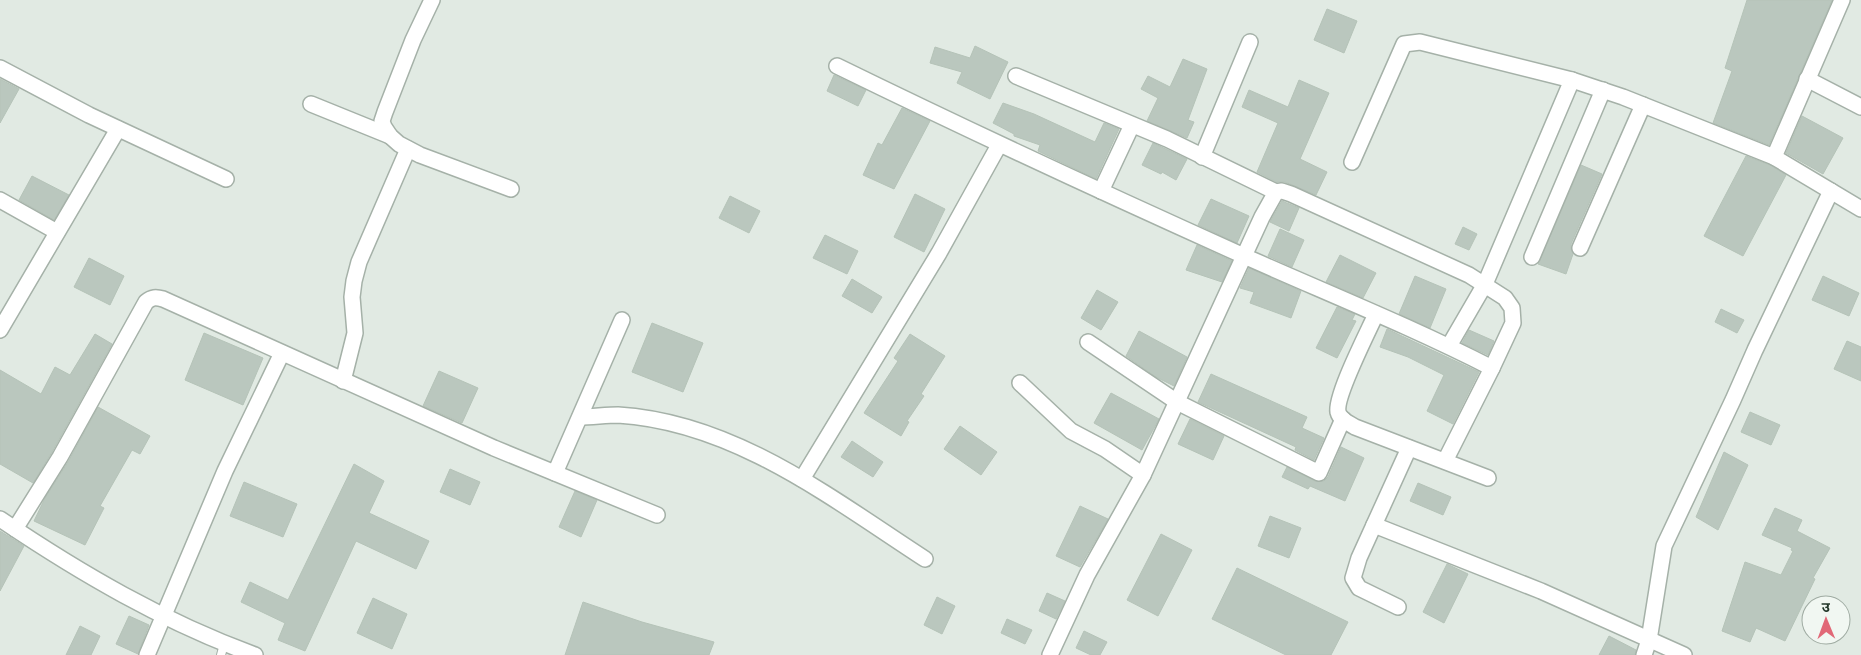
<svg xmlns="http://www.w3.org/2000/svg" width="1861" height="655" viewBox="0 0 1861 655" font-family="'PT Sans','Noto Sans Devanagari',sans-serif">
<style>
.building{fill:#bac7be;stroke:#b5c3b8}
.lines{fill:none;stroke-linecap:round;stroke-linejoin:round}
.service-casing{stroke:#a5b1a8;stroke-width:10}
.minor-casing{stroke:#a5b1a8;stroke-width:18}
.service{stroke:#fff;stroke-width:8}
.minor{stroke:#fff;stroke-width:15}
</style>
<rect width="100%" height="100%" fill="#e1eae3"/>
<g class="building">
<path d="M1747,0H1832L1769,145L1713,123L1732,71L1725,68Z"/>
<path d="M1327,9L1357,21L1344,53L1314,40Z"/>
<path d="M975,46L1008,62L990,99L957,83L962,72L930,63L935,47L970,58Z"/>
<path d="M1183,59L1207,69L1188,120L1194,122L1187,138L1147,121L1158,98L1141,89L1148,76L1170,87Z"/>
<path d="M834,75L866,90L858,106L827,91Z"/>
<path d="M0,79L19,89L0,123Z"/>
<path d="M1299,80L1329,93L1300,159L1327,172L1316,195L1285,182H1277L1257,172L1278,123L1242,107L1249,90L1288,107Z"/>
<path d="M1003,103L1034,114L1095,142L1104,123L1119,129L1096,179L1038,151L1040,145L1014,136V134L993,123Z"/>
<path d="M902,108L930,121L894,189L863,175L878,143L882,145Z"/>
<path d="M1802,116L1843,138L1823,174L1786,153Z"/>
<path d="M1153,143L1187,159L1176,180L1162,172L1161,174L1142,165Z"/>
<path d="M1746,156L1770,165L1786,175L1743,256L1704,236Z"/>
<path d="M1581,165L1602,174L1571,244V249L1573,254L1566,274L1538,264Z"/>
<path d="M32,176L69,195L54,220L19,200Z"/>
<path d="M915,194L945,209L924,252L894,237Z"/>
<path d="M730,196L760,211L749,233L719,218Z"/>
<path d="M1211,199L1249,216L1237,243L1198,225Z"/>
<path d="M1282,201L1299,208L1289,231L1270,222Z"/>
<path d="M1463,227L1477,234L1469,250L1455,244Z"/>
<path d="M1280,229L1304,240L1292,267L1268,256Z"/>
<path d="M825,235L858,251L847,274L813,258Z"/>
<path d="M1197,245L1232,261L1222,282L1186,270Z"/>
<path d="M1340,255L1376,273L1363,298L1326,282Z"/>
<path d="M89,258L124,276L110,305L74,287Z"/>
<path d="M1249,268L1301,291L1291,318L1250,303L1254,292L1240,288Z"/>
<path d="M1415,276L1446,289L1430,328L1399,314Z"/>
<path d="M1823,276L1859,293L1849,316L1812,300Z"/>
<path d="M852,279L882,297L872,313L842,296Z"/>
<path d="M1097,290L1118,302L1101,330L1081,318Z"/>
<path d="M1337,307L1355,314L1352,320L1356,321L1337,358L1316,348Z"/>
<path d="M1721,309L1744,320L1737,333L1715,322Z"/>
<path d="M652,323L703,343L683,392L632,372Z"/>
<path d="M1387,329L1479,372L1453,424L1427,411L1444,375L1408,357L1380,347Z"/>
<path d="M1469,330L1494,341L1488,355L1462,343Z"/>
<path d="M1139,331L1187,357L1174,386L1156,377L1126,356Z"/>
<path d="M204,333L263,358L243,405L185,380Z"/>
<path d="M95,334L112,344L52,452L33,483L0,464V370L41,394L55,367L70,375Z"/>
<path d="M910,334L945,356L921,394L924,396L907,421L909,422L901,436L864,413L898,361L894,358Z"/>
<path d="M1847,341L1861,347V381L1834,369Z"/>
<path d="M439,371L478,388L462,423L423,406Z"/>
<path d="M1211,374L1307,417L1302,428L1324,438L1314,460L1295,450L1296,447L1198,402Z"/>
<path d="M1111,393L1159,419L1142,450L1094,423Z"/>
<path d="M98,407L150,436L140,454L132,450L100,506L104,508L85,545L34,521L45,498L68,462Z"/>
<path d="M1750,412L1780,425L1771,445L1741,432Z"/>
<path d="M1190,419L1224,436L1213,460L1178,444Z"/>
<path d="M960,426L997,452L981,475L944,449Z"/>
<path d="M852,441L883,462L873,477L841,457Z"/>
<path d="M1341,447L1364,458L1345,501L1310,486L1308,489L1282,477L1287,467L1315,481H1324L1328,477Z"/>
<path d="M1724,452L1748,465L1718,530L1696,517Z"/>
<path d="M354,464L384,481L369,513L429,541L416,569L356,541L305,651L278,640L285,623L241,602L250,582L288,600Z"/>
<path d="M450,469L480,482L470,505L440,492Z"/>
<path d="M244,482L297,504L283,537L230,516Z"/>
<path d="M1418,483L1451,497L1443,515L1410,501Z"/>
<path d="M575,491L597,500L581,537L559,527Z"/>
<path d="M1080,506L1108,519L1080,567L1056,556Z"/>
<path d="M1775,508L1802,520L1797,531L1830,548L1813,578L1815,579L1785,641L1756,628L1750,642L1722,631L1745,562L1781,575L1793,551L1791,550L1792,548L1762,535Z"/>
<path d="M1270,516L1301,528L1289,558L1258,546Z"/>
<path d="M0,531L24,546L0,591Z"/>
<path d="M1161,534L1192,550L1158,616L1127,600Z"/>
<path d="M1447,564L1468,574L1444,623L1423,612Z"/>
<path d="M1237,568L1348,622L1331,655H1286L1212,619Z"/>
<path d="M1047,593L1065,601L1056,619L1039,611Z"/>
<path d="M937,597L955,606L942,634L924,625Z"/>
<path d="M373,598L407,614L392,649L357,633Z"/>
<path d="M583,602L642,622L714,642L709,655H565Z"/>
<path d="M129,616L149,625L138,654L116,644Z"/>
<path d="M1007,619L1032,630L1025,644L1001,633Z"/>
<path d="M80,626L100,636L91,655H66Z"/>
<path d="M1084,631L1107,642L1100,655H1091L1076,648Z"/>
<path d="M1609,636L1636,650L1635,655H1599Z"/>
</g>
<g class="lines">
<defs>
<path id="service" d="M221,655L224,644"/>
<g id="minor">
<path d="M432,0L413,40L385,112L382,121L384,127L390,136L399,144L420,155L511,189"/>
<path d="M837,66C972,132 1108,195 1244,256C1327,293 1412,327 1492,368"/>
<path d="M0,68L89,115L226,179"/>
<path d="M1016,76L1167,139L1276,192"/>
<path d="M1807,79L1861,107"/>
<path d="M311,104L390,136"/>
<path d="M1202,157L1250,42"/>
<path d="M1774,157L1842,0"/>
<path d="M1352,162L1404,44L1420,42L1572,80L1623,97L1774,157L1861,209"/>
<path d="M1101,191L1132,125"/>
<path d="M0,200L57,232"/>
<path d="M1580,248L1643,105"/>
<path d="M1532,257L1603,90"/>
<path d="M1376,314C1368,332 1335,396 1338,412C1340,420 1349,423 1355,427L1488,478"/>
<path d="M0,330L118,129"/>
<path d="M1088,342L1177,402L1319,473L1343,419"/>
<path d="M1449,346L1485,284L1572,80"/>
<path d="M343,381L355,333L352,297L354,281L359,262L408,149"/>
<path d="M1020,383L1071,431L1105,449L1143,475"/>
<path d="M580,417C592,417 606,415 618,415C734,422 831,498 925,559"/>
<path d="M555,473L622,320"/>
<path d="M802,479L939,253L999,145"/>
<path d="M0,519C80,573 164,622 255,655"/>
<path d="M1374,525L1541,591L1684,655"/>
<path d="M15,529L60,457L146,302C152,297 156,297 163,299L494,448L657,515"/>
<path d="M1398,607L1359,588L1353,578L1359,558L1409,448"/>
<path d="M147,655L225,471L282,353"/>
<path d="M1050,655L1087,575L1143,475L1262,217L1276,192L1282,191L1291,194L1469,275L1505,298L1512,308L1513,323L1492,368L1445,461"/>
<path d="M1644,655L1649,640L1664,546L1733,400L1755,350L1831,191"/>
</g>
</defs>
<use href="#service" class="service-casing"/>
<use href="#minor" class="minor-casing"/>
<use href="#service" class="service"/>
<use href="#minor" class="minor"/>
</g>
<g transform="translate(1826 620) rotate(359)"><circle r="24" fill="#f1f7f2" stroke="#9faba2"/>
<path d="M0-4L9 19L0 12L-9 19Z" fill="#e16877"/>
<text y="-8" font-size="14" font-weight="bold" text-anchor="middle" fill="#24392b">उ</text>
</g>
</svg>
